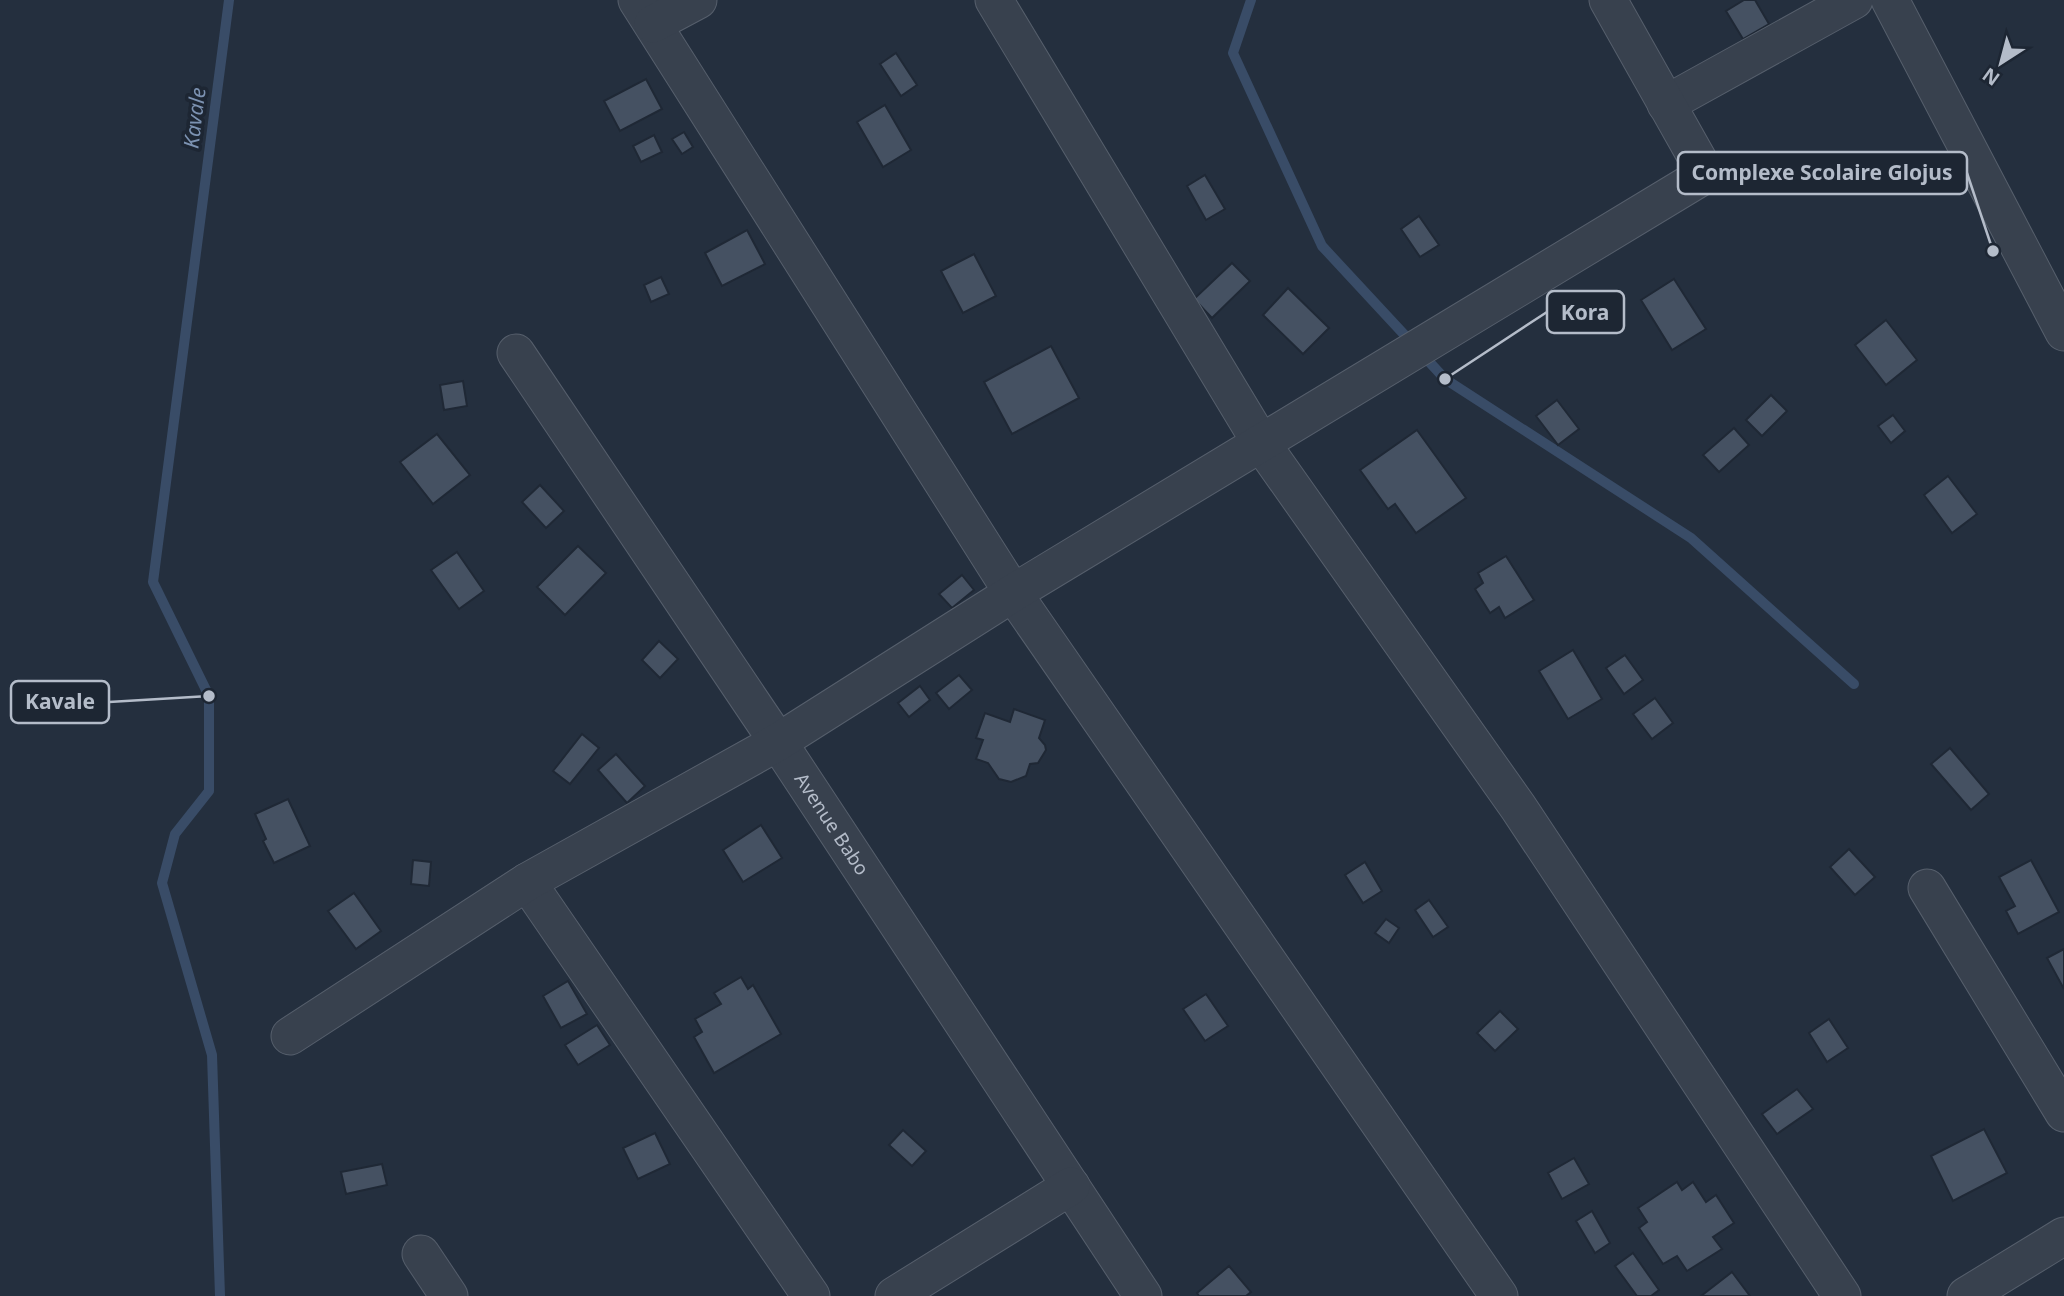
<svg xmlns="http://www.w3.org/2000/svg" width="2064" height="1296" viewBox="0 0 2064 1296" font-family="'Noto Sans',sans-serif">
<style>
.lines{fill:none;stroke-linecap:round;stroke-linejoin:round}
.stream{stroke:#394c67;stroke-width:10}
.building{fill:#455162;stroke:#1f2835;stroke-width:2}
.street-casing{stroke:#565f6c;stroke-width:39}
.street{stroke:#38414e;stroke-width:37}
.labels{text-anchor:middle;stroke-width:7;stroke-linejoin:round;paint-order:stroke}
.street-label{font-size:19px;fill:#b4bcc9;stroke:#1d2633}
.water-label{font-size:21px;font-style:italic;fill:#7c92b1;stroke:#1d2633}
.leader{fill:none;stroke:#b4bcc9;stroke-width:2.5}
.callout-dot{fill:#b4bcc9;stroke:#1d2633;stroke-width:2.5}
.callout{fill:#1d2633;stroke:#b4bcc9;stroke-width:2.5}
.callout-label{font-size:21px;text-anchor:middle;font-weight:bold;fill:#b4bcc9}
</style>
<rect width="100%" height="100%" fill="#242f3e"/>
<g class="lines">
<g class="stream">
<path d="M1251,0L1233,53L1322,246L1412,343"/>
<path d="M1422,354L1445,379L1691,538L1854,684"/>
<path d="M220,1296L212,1055L162,883L175,834L209,791V696L153,582L229,0"/>
</g>
</g>
<g class="building">
<path d="M1744,0H1755L1769,24L1743,39L1726,11Z"/>
<path d="M896,53L917,85L901,96L880,64Z"/>
<path d="M646,79L662,109L620,131L604,101Z"/>
<path d="M885,105L911,150L883,167L857,122Z"/>
<path d="M684,132L693,147L682,154L672,139Z"/>
<path d="M654,135L662,152L641,162L633,146Z"/>
<path d="M1205,175L1225,209L1206,220L1187,186Z"/>
<path d="M1419,216L1439,245L1420,257L1401,229Z"/>
<path d="M747,230L765,264L722,286L705,253Z"/>
<path d="M974,254L996,296L963,313L941,271Z"/>
<path d="M1232,263L1250,281L1212,318L1194,299Z"/>
<path d="M661,277L669,294L651,302L644,285Z"/>
<path d="M1674,279L1706,329L1672,350L1641,300Z"/>
<path d="M1288,288L1329,328L1303,354L1263,315Z"/>
<path d="M1886,320L1917,360L1886,385L1855,345Z"/>
<path d="M1051,346L1079,398L1012,434L984,382Z"/>
<path d="M463,381L467,406L444,410L440,385Z"/>
<path d="M1771,395L1787,411L1762,436L1746,420Z"/>
<path d="M1557,400L1579,429L1558,445L1536,416Z"/>
<path d="M1893,415L1905,431L1891,443L1878,426Z"/>
<path d="M1734,428L1749,445L1719,472L1703,455Z"/>
<path d="M1417,430L1466,498L1416,533L1395,504L1388,509L1360,470Z"/>
<path d="M437,434L470,475L433,504L400,462Z"/>
<path d="M1948,476L1977,514L1952,533L1924,495Z"/>
<path d="M540,485L564,511L546,528L522,502Z"/>
<path d="M578,546L606,573L565,615L537,587Z"/>
<path d="M457,552L484,591L459,609L431,570Z"/>
<path d="M1506,556L1534,600L1505,618L1499,607L1490,613L1475,589L1483,583L1478,573Z"/>
<path d="M962,575L974,590L952,608L939,594Z"/>
<path d="M659,641L678,659L660,678L642,660Z"/>
<path d="M1573,650L1602,699L1568,719L1539,671Z"/>
<path d="M1625,655L1643,680L1624,694L1606,668Z"/>
<path d="M959,675L972,690L949,709L936,693Z"/>
<path d="M920,686L930,700L909,717L898,703Z"/>
<path d="M1655,698L1673,723L1652,739L1633,714Z"/>
<path d="M1014,709L1045,720L1039,738L1045,745L1046,750L1038,763L1030,764L1026,776L1011,782L999,779L988,763L976,759L983,740L976,738L985,713L1010,722Z"/>
<path d="M582,734L599,748L570,784L553,771Z"/>
<path d="M1950,748L1989,794L1971,810L1931,764Z"/>
<path d="M616,754L645,786L627,803L598,770Z"/>
<path d="M288,799L310,846L274,863L263,841L266,839L255,814Z"/>
<path d="M761,825L782,858L743,882L723,850Z"/>
<path d="M1849,849L1875,877L1855,895L1830,867Z"/>
<path d="M413,860L431,862L429,886L411,884Z"/>
<path d="M2031,860L2059,912L2018,934L2006,911L2015,906L1999,877Z"/>
<path d="M1365,862L1382,891L1363,903L1345,875Z"/>
<path d="M354,893L381,931L356,949L328,911Z"/>
<path d="M1429,900L1448,927L1433,937L1415,910Z"/>
<path d="M1386,919L1399,928L1389,943L1375,933Z"/>
<path d="M2064,949V989L2047,958Z"/>
<path d="M741,977L748,989L753,985L781,1034L714,1073L694,1037L702,1032L695,1019L721,1004L714,993Z"/>
<path d="M568,981L587,1014L561,1028L543,996Z"/>
<path d="M1206,994L1228,1026L1205,1041L1183,1009Z"/>
<path d="M1500,1011L1518,1029L1495,1051L1477,1033Z"/>
<path d="M1829,1019L1848,1048L1827,1062L1809,1033Z"/>
<path d="M597,1025L610,1045L578,1065L565,1045Z"/>
<path d="M1797,1089L1813,1109L1777,1134L1762,1114Z"/>
<path d="M1984,1129L2007,1173L1953,1201L1931,1156Z"/>
<path d="M903,1130L926,1151L912,1166L889,1145Z"/>
<path d="M655,1133L670,1164L638,1179L623,1148Z"/>
<path d="M1574,1158L1589,1184L1562,1199L1548,1173Z"/>
<path d="M382,1164L387,1185L346,1194L341,1172Z"/>
<path d="M1677,1182L1682,1190L1693,1182L1706,1202L1716,1195L1734,1223L1713,1237L1722,1249L1687,1271L1677,1256L1663,1264L1639,1228L1647,1222L1638,1208Z"/>
<path d="M1592,1211L1610,1243L1595,1253L1576,1221Z"/>
<path d="M1633,1253L1659,1290L1651,1296H1637L1615,1266Z"/>
<path d="M1229,1266L1251,1292L1246,1296H1199L1197,1293Z"/>
<path d="M1732,1272L1750,1296H1701Z"/>
</g>
<g class="lines">
<defs>
<g id="street">
<path d="M637,0L1013,593L1499,1296"/>
<path d="M994,0L1261,443L1518,807L1842,1296"/>
<path d="M1890,0L2064,332"/>
<path d="M653,24L698,0"/>
<path d="M1666,104L1854,0"/>
<path id="s1" d="M516,353L778,742L1143,1296"/>
<path d="M527,882L811,1296"/>
<path d="M1927,888L2064,1113"/>
<path d="M290,1036L527,882L778,742L1013,593L1706,174L1608,0"/>
<path d="M421,1254L449,1296"/>
<path d="M894,1296L1071,1186"/>
<path d="M1966,1296L2064,1236"/>
</g>
</defs>
<use href="#street" class="street-casing"/>
<use href="#street" class="street"/>
</g>
<g class="labels">
<g class="street-label">
<text dy="7" stroke="none"><textPath href="#s1" startOffset="567">Avenue Babo</textPath></text>
</g>
<g class="water-label">
<text transform="translate(195 118) rotate(-83)" y="7">Kavale</text>
</g>
</g>
<path class="leader" d="M1993 251L1967 173M1445 379L1547 312M209 696L109 702"/>
<g class="callout-dot">
<circle cx="1993" cy="251" r="7"/>
<circle cx="1445" cy="379" r="7"/>
<circle cx="209" cy="696" r="7"/>
</g>
<g class="callout">
<rect x="1678" y="152" width="289" height="42" rx="7"/>
<rect x="1547" y="291" width="77" height="42" rx="7"/>
<rect x="11" y="681" width="98" height="42" rx="7"/>
</g>
<g class="callout-label">
<text x="1822" y="180">Complexe Scolaire Glojus</text>
<text x="1585" y="320">Kora</text>
<text x="60" y="709">Kavale</text>
</g>
<g transform="translate(2001 63) rotate(216)" stroke="#1d2633" stroke-width="5" paint-order="stroke">
<path d="M0-5L12 26L0 18L-12 26Z" fill="#b4bcc9"/>
<text y="-10" font-size="19" font-weight="bold" text-anchor="middle" fill="#b4bcc9">N</text>
</g>
</svg>
